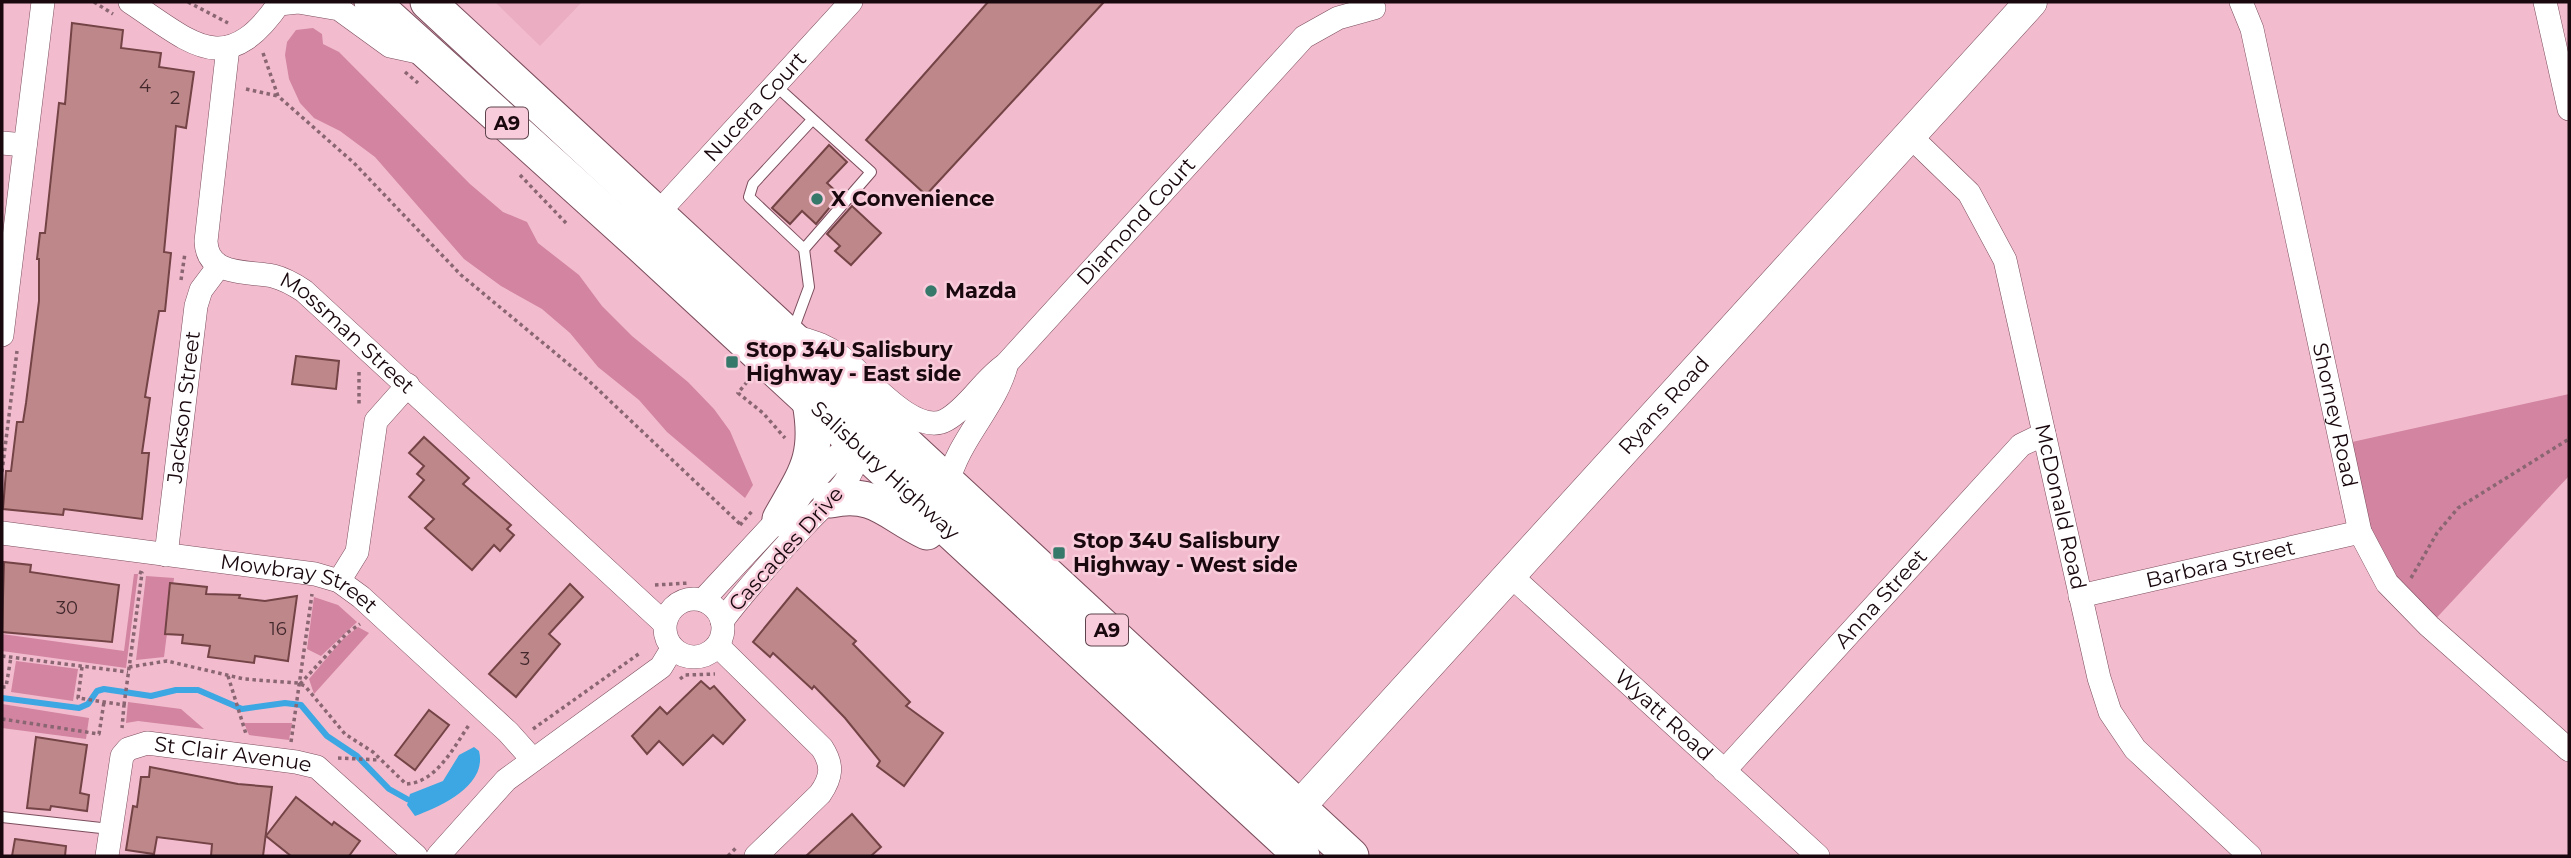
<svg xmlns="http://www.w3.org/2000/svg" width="2571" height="858" viewBox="0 0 2571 858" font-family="Montserrat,sans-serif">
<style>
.built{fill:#eaadc1}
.green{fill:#d284a0}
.water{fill:#3ca7e2}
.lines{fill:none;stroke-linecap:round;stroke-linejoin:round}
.stream{stroke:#3ca7e2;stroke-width:6}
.building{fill:#be888a;stroke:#734345;stroke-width:2}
.lane-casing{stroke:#7b4d5d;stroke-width:12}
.street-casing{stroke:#7b4d5d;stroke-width:24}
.secondary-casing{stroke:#7b4d5d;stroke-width:33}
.primary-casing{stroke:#7b4d5d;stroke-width:37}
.path{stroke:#8a6672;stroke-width:3.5;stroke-dasharray:3.5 3.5;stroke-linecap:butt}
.lane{stroke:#fff;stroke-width:10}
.street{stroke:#fff;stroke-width:23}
.secondary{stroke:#fff;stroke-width:32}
.primary{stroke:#fff;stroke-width:35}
.poi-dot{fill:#36796b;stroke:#f9ccdb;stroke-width:2.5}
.labels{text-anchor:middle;stroke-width:5;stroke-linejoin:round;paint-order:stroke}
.number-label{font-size:18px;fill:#42282d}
.shield{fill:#f9ccdb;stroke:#5c434c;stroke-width:2}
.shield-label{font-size:19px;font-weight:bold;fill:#19080e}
.street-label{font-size:21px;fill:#19080e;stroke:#f9ccdb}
.poi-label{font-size:21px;font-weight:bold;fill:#19080e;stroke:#f9ccdb;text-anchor:start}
</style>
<rect width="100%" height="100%" fill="#f2bcce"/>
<path class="built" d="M495,2H582L540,46Z"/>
<g class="green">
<path d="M313,28L322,34L323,44L339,52L470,184L503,212L527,222L538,243L579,275L602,306L632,336L688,382L714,409L730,431L753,485L745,498L667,432L639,400L598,367L570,333L542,309L501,286L464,259L375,157L340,131L314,118L300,103L289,79L285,55L287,42L296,30Z"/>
<path d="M2569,394V476L2429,626L2387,583L2343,444Z"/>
<path d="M134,574H138L126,668L2,651V634L124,651Z"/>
<path d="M146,576L174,578L164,657L136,660Z"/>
<path d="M314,597L338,605L357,622L321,656L307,649Z"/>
<path d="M358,627L369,633L314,694L309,679L342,640Z"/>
<path d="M16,661L78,669L73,701L11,692Z"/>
<path d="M128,702L181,709L204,729L138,721L126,723Z"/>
<path d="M2,704L89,718L86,739L2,728Z"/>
<path d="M244,723H292L289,740L249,735Z"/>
</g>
<path class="water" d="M474,747L479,751C488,786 439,807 415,816L407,805L410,794L443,781L459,755Z"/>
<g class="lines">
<path class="stream" d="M2,698L79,708L88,704L97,691L104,689L151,696L176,690H198L242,709L285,703L301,705L327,736L357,756L389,789L407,799"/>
</g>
<g class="building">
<path d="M988,2H1104L926,195L866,140Z"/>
<path d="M72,23L123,30L121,48L161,53L159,67L194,72L186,128L176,126L164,252L171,253L165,311H159L145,397L150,398L142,453H149L142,519L64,509L63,515L3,509L6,471H11L17,422H23L26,403L39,301V259H37L40,233H45L59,103L65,104Z"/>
<path d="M829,145L847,162L827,183L840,195L816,224L802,211L790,224L772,208Z"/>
<path d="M852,206L881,233L851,265L835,251L840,246L827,234Z"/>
<path d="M296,356L339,361L336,389L292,384Z"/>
<path d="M424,437L469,478L463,484L511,525L507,529L514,535L500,551L494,545L472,570L425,528L434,519L409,497L424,480L417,474L424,466L409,453Z"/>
<path d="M4,562L31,565L30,572L119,585L112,642L2,632Z"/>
<path d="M170,583L207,587L206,594L240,595L239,598L265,601L297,596L288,661L255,656L254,663L208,657L210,646L182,643L183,635L165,634Z"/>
<path d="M570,584L583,597L549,634L560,644L516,697L489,674Z"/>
<path d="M797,588L856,641L853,644L910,702L906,706L943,733L904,786L877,766L880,761L845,718L814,686L812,689L773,653L770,657L753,642Z"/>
<path d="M701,681L710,689L714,686L745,720L723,744L713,735L683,765L659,741L647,754L632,736L660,707L667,714Z"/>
<path d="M429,710L449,725L415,770L395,755Z"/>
<path d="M36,737L87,745L80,793L89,795L87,811L51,806L50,810L27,808Z"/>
<path d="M150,767L238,784L272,787L263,856H211L212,844L157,837L154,854L126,850L133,806L137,807L141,777H149Z"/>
<path d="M296,797L332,825L334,822L360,841L349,856H291L266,836Z"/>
<path d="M852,814L881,847L871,856H806Z"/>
<path d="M15,839L66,846L65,856H12Z"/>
</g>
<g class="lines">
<defs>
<g id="lane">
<path d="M776,86L871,172L804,249"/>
<path d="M792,333L809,287L804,249L749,197L753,184L812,120"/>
<path d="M2,817L110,829"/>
</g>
<g id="street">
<path d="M130,2C192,43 226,81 280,2"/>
<path id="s1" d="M2241,2L2252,29L2360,532L2387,583L2429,626L2569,750"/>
<path d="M2545,2L2569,109"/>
<path d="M279,4L298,2L339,9L390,46L427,54"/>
<path id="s2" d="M228,47L206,241C207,277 248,271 273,276C285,279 295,285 304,291L664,623"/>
<path id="s3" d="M1910,136L1969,193L2005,260L2099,678L2110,712L2135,749L2250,856"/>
<path d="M2,143L25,145"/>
<path id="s4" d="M658,213L851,2"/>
<path d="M2,335L43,2"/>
<path d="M800,338C815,342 827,346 840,356C864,373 914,438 946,420C968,408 983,380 1005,365"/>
<path id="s5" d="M948,483C959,438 996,407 1007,363L1304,37L1338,18L1374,8"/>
<path id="s6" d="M2,533L315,574L339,581L361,597L508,732L533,760"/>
<path id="s7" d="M166,555L196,306L201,290L219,266"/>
<path id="s8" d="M1510,575L1818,856"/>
<path d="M339,581L357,552L376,421L408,385"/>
<path id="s9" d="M2080,596L2360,532"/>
<circle cx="694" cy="628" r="29"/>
<path d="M703,600L838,455L860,448C853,483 827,501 804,526C776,556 747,588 722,621"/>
<path d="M718,646L822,748C833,765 832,777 820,794L756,856"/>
<path id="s10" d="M1724,771L2021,445L2044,434"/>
<path id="s11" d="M107,856L122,756L128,749L147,743L296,762L317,767L416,856"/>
<path d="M438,856L506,780L661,667L672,649"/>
</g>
<g id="secondary">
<path id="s12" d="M1298,808L2031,2"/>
</g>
<g id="primary">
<path id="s13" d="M372,2L641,245L1302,856"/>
<path d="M428,2L1351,856"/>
<path d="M831,500C875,490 890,515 927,532"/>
<path d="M780,519C806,473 820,457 810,402"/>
</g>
</defs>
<use href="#lane" class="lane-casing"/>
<use href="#street" class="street-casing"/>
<use href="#secondary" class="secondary-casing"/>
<use href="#primary" class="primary-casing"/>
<g class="path">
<path d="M94,2L113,14"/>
<path d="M188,2L228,23"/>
<path d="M263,53L278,96L354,163L461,275L589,381L741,525"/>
<path d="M405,72L418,83"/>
<path d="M246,89L278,96"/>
<path d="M520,175L567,224"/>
<path d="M181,280L185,253"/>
<path d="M359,372V406"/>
<path d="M747,382L738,393L763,413L785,438"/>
<path d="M2,472L17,351"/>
<path d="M740,525L753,510"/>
<path d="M2411,578L2437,533L2458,508L2569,439"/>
<path d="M655,585L689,583"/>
<path d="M2,656L128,672"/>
<path d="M82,667L78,698L124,705L122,728"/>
<path d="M129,667L167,661L244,679L298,683L305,686L345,734L373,752L406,784C436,783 454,747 469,725"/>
<path d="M228,676L246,734"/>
<path d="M680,679L685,675L715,674"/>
<path d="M300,684L347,633L360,624"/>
<path d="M2,687H6L11,657"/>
<path d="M124,705L142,573L139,572"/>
<path d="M2,719L99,734L104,702"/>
<path d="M533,729L640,653"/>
<path d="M291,742L312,594"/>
<path d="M338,758L379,760"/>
<path d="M728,856L736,848"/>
</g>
<use href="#lane" class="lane"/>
<use href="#street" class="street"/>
<use href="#secondary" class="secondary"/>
<use href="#primary" class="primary"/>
</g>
<g class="poi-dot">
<circle cx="817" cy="199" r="7"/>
<circle cx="931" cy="291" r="7"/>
<rect x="725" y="355" width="14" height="14" rx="3.5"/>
<rect x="1052" y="546" width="14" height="14" rx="3.5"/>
</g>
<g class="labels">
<g class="number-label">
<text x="145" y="92">4</text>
<text x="175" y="104">2</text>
<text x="67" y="614">30</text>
<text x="278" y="635">16</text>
<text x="525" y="665">3</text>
</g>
<g class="shield">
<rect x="486" y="107.5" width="42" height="31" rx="5"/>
<rect x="1086" y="614.5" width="42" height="31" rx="5"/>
</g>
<g class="shield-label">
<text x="507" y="130">A9</text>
<text x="1107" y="637">A9</text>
</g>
<g class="street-label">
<text dy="7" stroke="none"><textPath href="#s4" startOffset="144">Nucera Court</textPath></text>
<text dy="7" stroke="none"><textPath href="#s5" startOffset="326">Diamond Court</textPath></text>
<text dy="7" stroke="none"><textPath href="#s2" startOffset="374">Mossman Street</textPath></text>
<text dy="7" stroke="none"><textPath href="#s12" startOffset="544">Ryans Road</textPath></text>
<text dy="7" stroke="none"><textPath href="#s7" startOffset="149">Jackson Street</textPath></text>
<text dy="7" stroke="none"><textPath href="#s1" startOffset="424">Shorney Road</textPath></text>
<text dy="7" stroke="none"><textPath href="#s13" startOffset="695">Salisbury Highway</textPath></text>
<text dy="7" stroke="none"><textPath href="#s3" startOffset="411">McDonald Road</textPath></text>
<text transform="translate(786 549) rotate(-48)" y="7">Cascades Drive</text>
<text dy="7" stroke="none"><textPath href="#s9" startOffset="144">Barbara Street</textPath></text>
<text dy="7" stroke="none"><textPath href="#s6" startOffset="303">Mowbray Street</textPath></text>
<text dy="7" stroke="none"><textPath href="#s10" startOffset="233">Anna Street</textPath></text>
<text dy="7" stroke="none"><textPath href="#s8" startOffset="208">Wyatt Road</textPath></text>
<text dy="7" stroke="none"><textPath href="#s11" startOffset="217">St Clair Avenue</textPath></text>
</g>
<g class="poi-label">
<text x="831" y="206">X Convenience</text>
<text x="945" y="298">Mazda</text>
<text x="746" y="357">Stop 34U Salisbury<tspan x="746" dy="24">Highway - East side</tspan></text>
<text x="1073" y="548">Stop 34U Salisbury<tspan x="1073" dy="24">Highway - West side</tspan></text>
</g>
</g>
<rect width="2571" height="858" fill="none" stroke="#19080e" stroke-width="7"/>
</svg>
